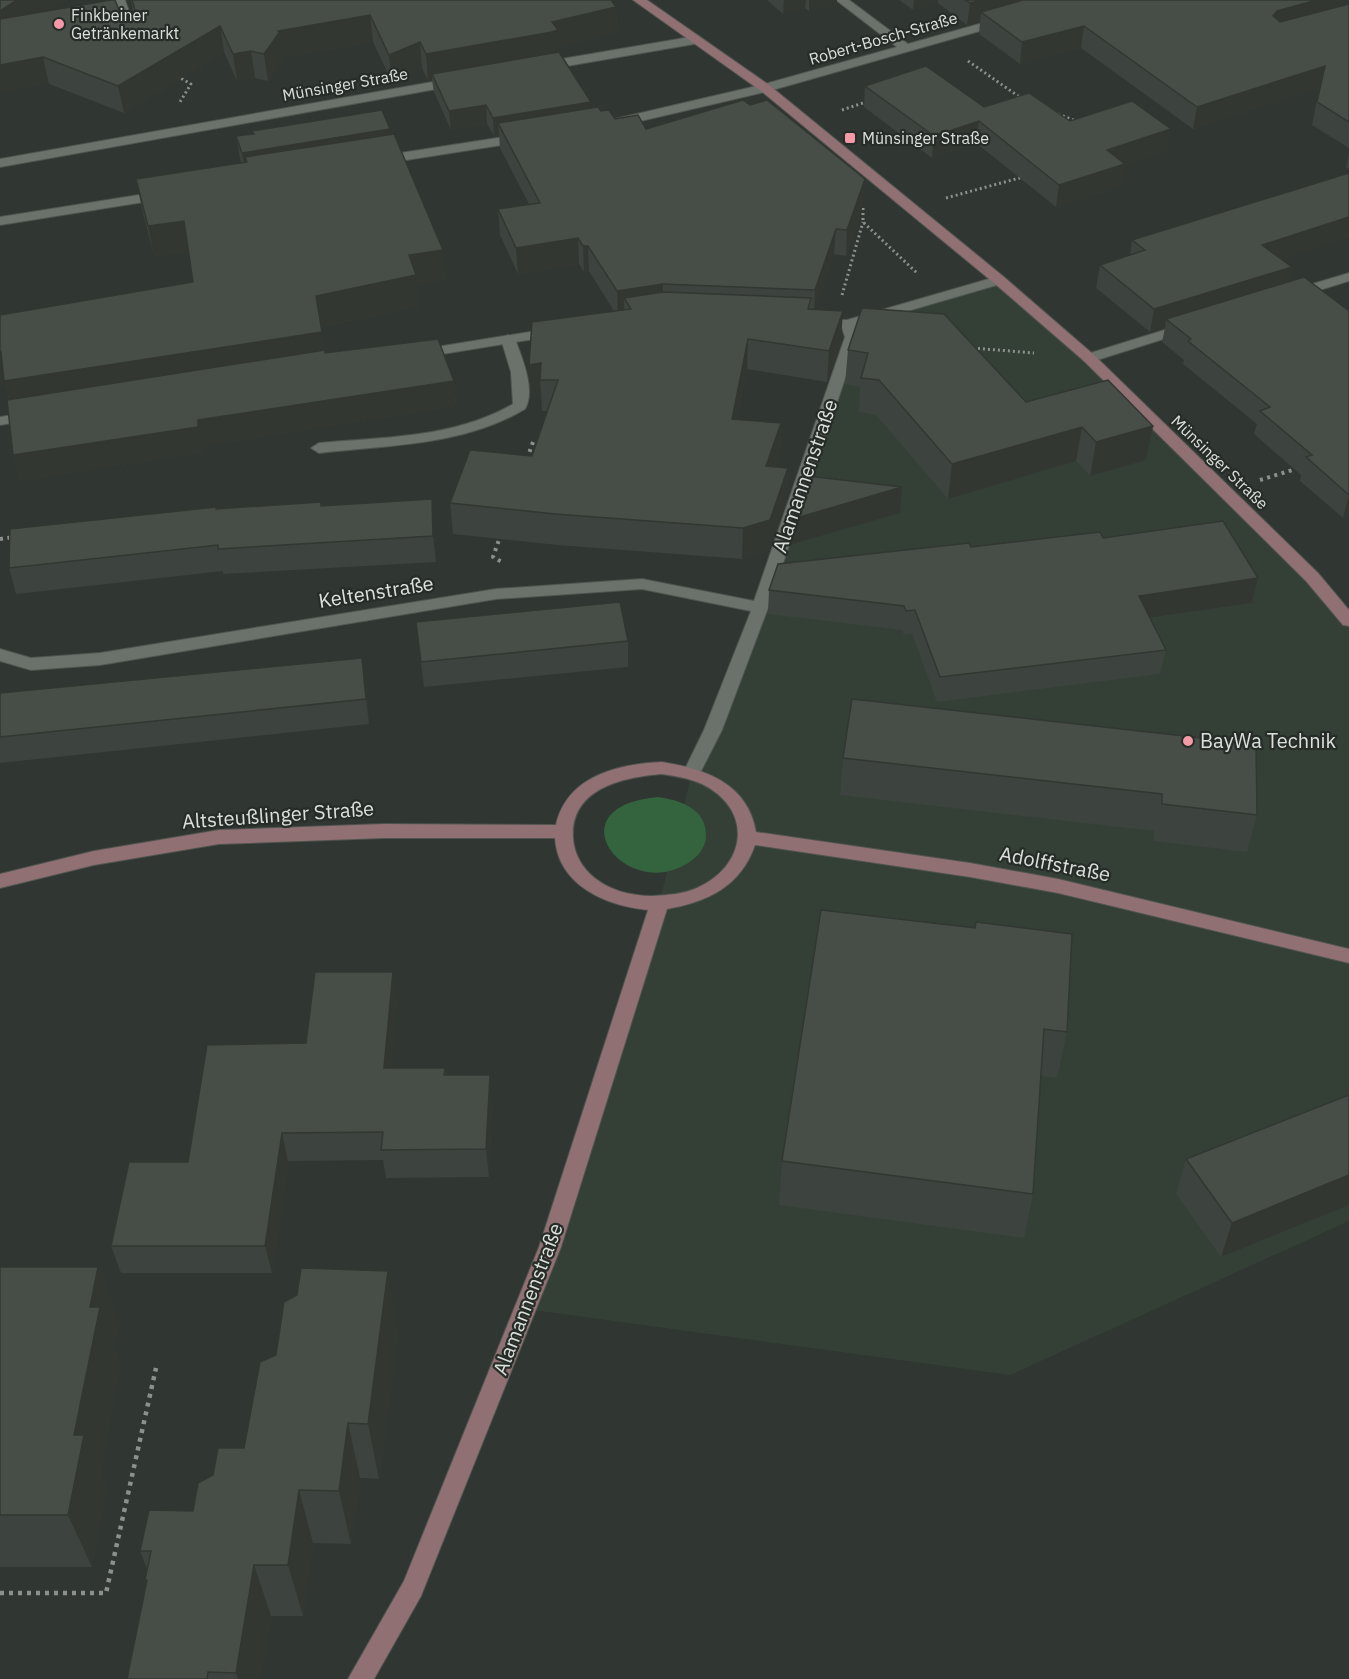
<svg xmlns="http://www.w3.org/2000/svg" width="1349" height="1679" viewBox="0 0 1349 1679" font-family="'IBM Plex Sans',sans-serif">
<style>
.built{fill:#344036}
.green{fill:#33643e}
.lines{fill:none;stroke-linecap:round;stroke-linejoin:round}
.lane-casing{stroke:#4f544f;stroke-width:2}
.street-casing{stroke:#4f544f;stroke-width:2}
.secondary-casing{stroke:#4f544f;stroke-width:2}
.path-far2{stroke:#8c918d;stroke-width:3;stroke-dasharray:2 3;stroke-linecap:butt}
.path-far1{stroke:#8c918d;stroke-width:4;stroke-dasharray:3 4.5;stroke-linecap:butt}
.path{stroke:#8c918d;stroke-width:4.5;stroke-dasharray:4 5;stroke-linecap:butt}
.lane{fill:#6b726c;fill-rule:evenodd}
.street{fill:#6b726c;fill-rule:evenodd}
.secondary{fill:#907072;fill-rule:evenodd}
.wall{fill:#3d433e}
.shaded-wall{fill:#323732}
.building{fill:#474e48;stroke:#323732;stroke-width:1.5}
.poi-dot{fill:#f49aa6;stroke:#262c27;stroke-width:2}
.labels{text-anchor:middle;stroke-width:4.5;stroke-linejoin:round;paint-order:stroke}
.far-poi-label{font-size:16px;fill:#dce0dc;stroke:#262c27;text-anchor:start}
.far-street-label{font-size:16px;fill:#dce0dc;stroke:#262c27}
.street-label{font-size:20px;fill:#dce0dc;stroke:#262c27}
.poi-label{font-size:20px;fill:#dce0dc;stroke:#262c27;text-anchor:start}
</style>
<rect width="100%" height="100%" fill="#303631"/>
<path class="built" d="M999,280L1089,358L1349,621V1221L1010,1375L526,1309L659,904L692,773L852,337L848,324Z"/>
<path class="green" d="M658,797C680,800 707,809 706,836C706,843 702,851 697,856C634,913 546,807 658,797Z"/>
<g class="lines">
<defs>
<g id="lane">
<path d="M113,0H125L138,37L136,40H128L126,37Z"/>
<path d="M765,84L769,85V91L615,127L609,123L615,119Z"/>
<path d="M523,134L527,135L529,138L527,141L381,164L375,160L381,156Z"/>
<path d="M164,191L171,195L169,198L0,225V217Z"/>
<path d="M508,335L515,339C522,358 536,390 525,409C463,446 389,445 319,453L311,448L319,443C384,437 455,438 513,404L511,372L501,339Z"/>
</g>
<g id="street">
<path d="M836,0H849L908,44L1004,17L1010,21L1008,23L769,91H761V85L897,47Z"/>
<path d="M696,36L700,37V43L544,70L538,66L544,62Z"/>
<path d="M455,78L461,82L459,85L0,167V159Z"/>
<path d="M1349,273V281L1294,298L1287,294L1289,291Z"/>
<path d="M999,276L1004,277L1006,280L1004,283L856,326L859,337L768,608L722,730L698,777L692,779L686,777L683,773L704,730L751,611L642,589L496,599L100,665L31,670L0,661V649L31,658L100,653L496,589L642,579L754,601L845,337L842,328L812,325L810,322L812,319L847,320Z"/>
<path d="M1187,323L1194,327L1192,330L1094,361H1084L1082,358L1084,355Z"/>
<path d="M554,328L561,332L559,335L418,358L411,354L418,350Z"/>
<path d="M33,412L38,413L40,416L38,419L0,425V417Z"/>
</g>
<g id="secondary">
<path d="M633,0H647L769,85L1004,277L1094,355L1318,573L1349,610V626L1343,625L1306,581L1084,361L994,283L761,91Z"/>
<path d="M662,762C705,769 748,783 756,832L970,863L1058,879L1349,949V963L1058,893L970,877L755,845C741,886 708,902 667,909L561,1247L421,1596L374,1679H348L404,1581L539,1247L648,910C607,906 558,886 555,838H384L219,844L94,865L0,888V874L94,851L219,830L384,824L556,825C567,776 618,764 662,762ZM662,774C675,776 689,778 702,784C753,809 748,865 697,888C683,894 668,895 653,896C630,896 607,890 590,874C580,864 574,852 573,838C570,788 624,777 662,774Z"/>
</g>
</defs>
<use href="#lane" class="lane-casing"/>
<use href="#street" class="street-casing"/>
<use href="#secondary" class="secondary-casing"/>
<g class="path-far2">
<path d="M968,61L1021,98"/>
<path d="M177,76L191,84L180,102"/>
<path d="M842,110L869,101"/>
<path d="M1058,114L1076,121"/>
<path d="M946,198L1023,177"/>
<path d="M863,208V222L917,273"/>
<path d="M842,295L863,222"/>
<path d="M973,348L1034,353"/>
</g>
<g class="path-far1">
<path d="M527,459L533,442"/>
<path d="M1260,480L1299,468"/>
<path d="M501,534L493,557L502,562"/>
<path d="M0,539L14,537"/>
</g>
<path class="path" d="M0,1593H106L156,1368"/>
<use href="#lane" class="lane"/>
<use href="#street" class="street"/>
<use href="#secondary" class="secondary"/>
</g>
<g class="wall">
<path d="M0,0H66L49,10L131,16L133,12L131,0H611L616,7L617,33L558,48V52L591,102V108L601,111L615,119L863,205L846,256L834,254L816,309L841,341L827,382L747,369L737,419L781,423L780,453L775,467L788,468L787,499L769,551L742,559L557,545L453,534L450,503L532,456L547,411H542L541,393L531,395L529,365L614,311L589,271L584,272L579,264L518,274L500,235L498,209L529,204L500,148L499,135L494,136L487,124L451,130L434,92L432,80L428,81L422,68L392,82L373,42L283,57V60L268,81L255,78L237,81L224,52L124,113L49,84Z"/>
<path d="M767,0H837V4L809,11L805,8L783,14Z"/>
<path d="M899,0H1349V148L1312,125L1319,88L1193,129L1081,48L1020,64L979,34L980,21L967,25L938,3L913,10Z"/>
<path d="M865,86L984,107L1070,121L1167,151L1125,165L1122,186L1056,207L976,143L932,158L864,107Z"/>
<path d="M252,131L391,135L443,250L445,280L417,285L419,306L321,327L324,350L325,353L454,381L456,406L203,446V452L20,481L13,455L9,399L5,384L0,385V315L193,282L188,252L154,256L142,209L136,179L241,163L236,136L253,134Z"/>
<path d="M1349,153V169L1346,167Z"/>
<path d="M1132,240L1282,260L1292,267L1288,281L1349,311V516L1343,518L1300,481L1301,475L1254,434L1257,424L1183,364L1184,360L1162,342L1165,328L1150,332L1096,288L1100,265L1130,255Z"/>
<path d="M862,308L1026,402L1153,426L1146,460L1090,476L1076,461L948,499L876,415L859,412L860,387L845,384L848,350Z"/>
<path d="M322,506L434,524L436,562L223,574V571L16,594L9,568L217,507V509Z"/>
<path d="M1103,538L1258,578L1252,603L1150,618L1166,650L1160,674L937,702L912,634L904,635L902,630L768,614L769,590Z"/>
<path d="M416,622L628,641V667L424,687Z"/>
<path d="M362,658L366,684L369,724L0,763V693Z"/>
<path d="M852,699L1257,815L1247,852L1154,841V831L840,795L843,758Z"/>
<path d="M821,910L1067,1032L1057,1078L1041,1076L1033,1194L1024,1238L779,1205L782,1161Z"/>
<path d="M397,1001L391,1068H445L446,1075L492,1103L489,1177L386,1178L383,1160L288,1161L272,1273H121L111,1246L188,1162L306,1043Z"/>
<path d="M1349,1095V1205L1221,1257L1176,1194L1186,1159Z"/>
<path d="M0,1267H98L119,1324L114,1346L120,1363L100,1472L106,1489L92,1567H0Z"/>
<path d="M398,1328L379,1479L360,1478L351,1544L313,1543L303,1616H271L260,1679H127L147,1583L145,1580L147,1569L140,1551L193,1511L213,1475L244,1448Z"/>
</g>
<g class="shaded-wall">
<path d="M17,0H66L0,41V11Z"/>
<path d="M784,0H806L805,8L783,14Z"/>
<path d="M809,0H837V4L809,11Z"/>
<path d="M914,0H938V3L913,10Z"/>
<path d="M981,0H1057L981,12L980,21L967,25L970,3Z"/>
<path d="M1317,0H1349V9L1269,38L1273,16L1277,11Z"/>
<path d="M616,7L617,33L558,48L559,57L432,74V80L428,81L426,54Z"/>
<path d="M370,15L373,42L283,57V60L268,81L264,54L278,31Z"/>
<path d="M220,26L224,52L124,113L118,86Z"/>
<path d="M1084,26L1081,48L1020,64L1022,42Z"/>
<path d="M420,42L422,68L392,82L389,55Z"/>
<path d="M251,51L255,78L237,81L233,54Z"/>
<path d="M43,57L49,84L0,94V65Z"/>
<path d="M1325,66L1319,88L1193,129L1197,107Z"/>
<path d="M591,102L592,121L498,123L499,135L494,136L493,118Z"/>
<path d="M486,105L487,124L451,130L449,111Z"/>
<path d="M979,121L976,143L932,158L934,136Z"/>
<path d="M390,129L393,152L247,162L245,157L248,175L246,176L242,153Z"/>
<path d="M1171,129L1167,151L1125,165L1122,186L1056,207L1059,185L1107,150Z"/>
<path d="M865,179L863,205L846,256L847,230Z"/>
<path d="M1349,217V238L1257,268L1262,245Z"/>
<path d="M184,221L189,252L154,256L148,226Z"/>
<path d="M836,229L834,254L814,316L815,290Z"/>
<path d="M578,238L579,264L518,274L516,248Z"/>
<path d="M583,246H588L589,271L584,272Z"/>
<path d="M443,250L445,280L417,285L419,306L320,327L316,296L409,255Z"/>
<path d="M1292,267L1286,290L1166,319L1165,328L1150,332L1154,309Z"/>
<path d="M663,284V310L624,298V316L618,317L617,291Z"/>
<path d="M843,311L841,341L827,382L829,351Z"/>
<path d="M322,332L326,363L13,413L5,384L0,385V353Z"/>
<path d="M748,339L747,369L731,449L732,419Z"/>
<path d="M541,363L540,380L541,393L531,395L529,365Z"/>
<path d="M454,381L456,406L203,446V452L20,481L13,455L198,420Z"/>
<path d="M781,423L780,453L765,496L766,466Z"/>
<path d="M1153,426L1146,460L1090,476L1096,442Z"/>
<path d="M1082,427L1076,461L948,499L952,464Z"/>
<path d="M788,468L787,499L769,551L742,559L743,528Z"/>
<path d="M902,487L900,513L792,544L793,519Z"/>
<path d="M1349,495V516L1343,518Z"/>
<path d="M432,499L434,524L436,562L433,536Z"/>
<path d="M1258,578L1252,603L1134,620L1139,596Z"/>
<path d="M362,658L366,684L369,724L366,699Z"/>
<path d="M393,972L397,1001L389,1097L384,1068Z"/>
<path d="M490,1075L492,1103L489,1177L486,1149Z"/>
<path d="M282,1133L288,1161L272,1273L265,1246Z"/>
<path d="M1349,1175V1205L1221,1257L1232,1223Z"/>
<path d="M98,1267L119,1324L114,1346L120,1363L100,1472L106,1489L92,1567L68,1515L74,1435L90,1307Z"/>
<path d="M388,1271L398,1328L379,1479L368,1424Z"/>
<path d="M348,1423L360,1478L351,1544L339,1491Z"/>
<path d="M299,1490L313,1543L303,1616L288,1565Z"/>
<path d="M254,1565L271,1616L260,1679H238L236,1673Z"/>
</g>
<g class="building">
<path d="M0,0H17L0,11Z"/>
<path d="M111,0H115L121,15L131,16L135,10L132,0H611L616,7L552,22L558,30L552,32L426,54L420,42L389,55L370,15L278,31L279,33L264,54L251,51L233,54L220,26L118,86L43,57L0,65V19Z"/>
<path d="M965,0H981L970,3Z"/>
<path d="M1023,0H1317L1277,11L1273,16L1280,22L1349,4V122L1317,102L1325,66L1197,107L1084,26L1022,42L981,12Z"/>
<path d="M559,52L591,102L493,118L486,105L449,111L432,74Z"/>
<path d="M926,66L984,107L1029,93L1070,121L1132,101L1171,129L1107,150L1125,164L1059,185L979,121L934,136L865,86Z"/>
<path d="M743,100L750,105L767,100L865,179L847,230L836,229L815,290L663,284L617,291L588,246H583L578,238L516,248L498,209L540,203L498,123L598,107L601,111L609,110L615,119L638,115L646,129Z"/>
<path d="M382,110L390,129L242,153L236,136L254,134L252,131Z"/>
<path d="M394,134L443,250L409,255L416,275L316,296L322,332L4,381L1,352L0,353V315L193,282L184,221L148,226L136,179L247,162L245,157Z"/>
<path d="M1349,173V217L1262,245L1292,267L1154,309L1100,265L1145,250L1132,240Z"/>
<path d="M1304,277L1349,311V495L1306,457L1312,455L1260,411L1270,407L1188,341L1191,339L1166,319Z"/>
<path d="M663,292L811,298L808,309L843,311L829,351L748,339L732,419L781,423L766,466L788,468L770,520L743,528L555,514L450,503L470,450L532,456L558,380H540L541,363L529,365L532,322L631,309L624,298Z"/>
<path d="M862,308L944,314L1026,402L1108,380L1153,426L1096,442L1082,427L952,464L879,380L861,378L868,353L848,350Z"/>
<path d="M438,339L454,381L198,420V427L13,455L7,400L325,350V353Z"/>
<path d="M808,476L902,487L793,519Z"/>
<path d="M432,499L433,536L218,549V545L9,568L10,529L217,507L216,509L321,502V506Z"/>
<path d="M1223,521L1258,578L1139,596L1166,650L940,677L915,610L906,611L904,606L769,590L778,564L969,543L971,547L1100,532L1103,538Z"/>
<path d="M620,602L628,641L421,662L416,622Z"/>
<path d="M362,658L366,699L0,737V693Z"/>
<path d="M852,699L1256,744L1257,815L1162,804V794L843,758Z"/>
<path d="M821,910L975,928L976,922L1072,934L1067,1032L1044,1029L1033,1194L782,1161Z"/>
<path d="M315,972H393L384,1068H445L444,1075H490L486,1149L381,1150L383,1132L282,1133L265,1246H111L129,1162H188L207,1045L306,1043Z"/>
<path d="M1349,1095V1175L1232,1223L1186,1159Z"/>
<path d="M0,1267H98L90,1307H100L74,1435H84L68,1515H0Z"/>
<path d="M301,1268L388,1271L368,1424L348,1423L339,1491L299,1490L288,1565H254L236,1673L208,1672L207,1679H127L147,1580H145L151,1551H140L149,1510L193,1511L198,1483L213,1475L218,1448H244L260,1362L276,1355L284,1302L297,1295Z"/>
</g>
<g class="poi-dot">
<circle cx="59" cy="24" r="6"/>
<rect x="844" y="132" width="12" height="12" rx="3"/>
<circle cx="1188" cy="741" r="6"/>
</g>
<g class="labels">
<g class="far-poi-label">
<text x="71" y="21">Finkbeiner<tspan x="71" dy="18">Getränkemarkt</tspan></text>
<text x="862" y="144">Münsinger Straße</text>
</g>
<g class="far-street-label">
<text transform="translate(883 38) rotate(-16)" y="6">Robert-Bosch-Straße</text>
<text transform="translate(345 84) rotate(-10)" y="6">Münsinger Straße</text>
<text transform="translate(1220 462) rotate(44)" y="6">Münsinger Straße</text>
</g>
<g class="street-label">
<text transform="translate(805 476) rotate(-71)" y="7">Alamannenstraße</text>
<text transform="translate(376 592) rotate(-9)" y="7">Keltenstraße</text>
<text transform="translate(278 815) rotate(-4)" y="7">Altsteußlinger Straße</text>
<text transform="translate(1055 864) rotate(11)" y="7">Adolffstraße</text>
<text transform="translate(528 1299) rotate(-69)" y="7">Alamannenstraße</text>
</g>
<g class="poi-label">
<text x="1200" y="748">BayWa Technik</text>
</g>
</g>
</svg>
